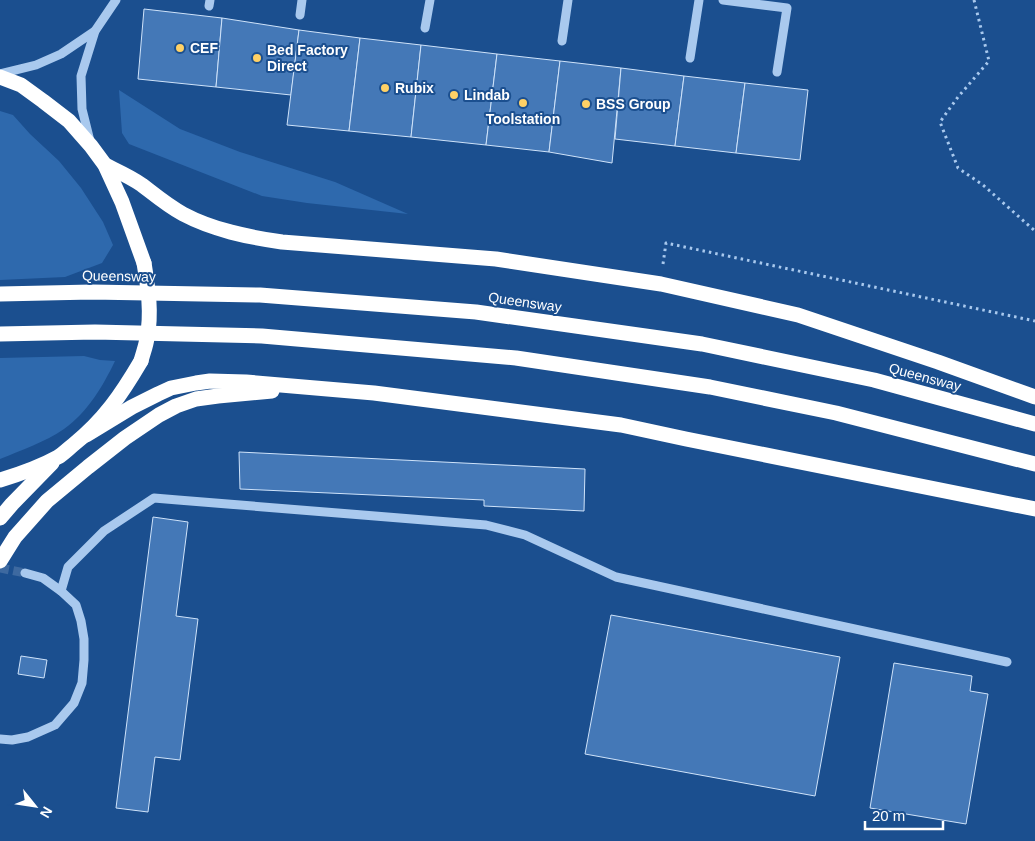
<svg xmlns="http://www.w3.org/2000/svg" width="1035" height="841" viewBox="0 0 1035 841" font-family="Helvetica,sans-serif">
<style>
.green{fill:#2e69ad}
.building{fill:#4478b7;stroke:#cfe3fa}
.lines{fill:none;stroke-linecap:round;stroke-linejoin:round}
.minor-tunnel{stroke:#3d69a0;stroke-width:9;stroke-dasharray:9 4.5;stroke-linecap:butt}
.path{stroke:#a9c9ee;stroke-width:3;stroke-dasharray:2.5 4;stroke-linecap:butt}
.minor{stroke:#a9c9ee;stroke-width:9}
.highway{stroke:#fff;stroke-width:15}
.highway-bridge{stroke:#fff;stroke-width:15}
.poi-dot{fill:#ffd166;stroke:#1b4f8f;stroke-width:2}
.labels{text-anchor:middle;stroke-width:4;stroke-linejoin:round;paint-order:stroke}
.poi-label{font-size:14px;font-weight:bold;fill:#fff;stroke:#1b4f8f;text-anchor:start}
.street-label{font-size:14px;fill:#fff;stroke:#1b4f8f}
</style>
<rect width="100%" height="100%" fill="#1b4f8f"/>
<g class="green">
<path d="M119,90L180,129L240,152L335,182L408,214L307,203L262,196L129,144L122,133Z"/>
<path d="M0,111L13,115L30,134L59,161L81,188L103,222L113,245L102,263L65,277L0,280Z"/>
<path d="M84,356L100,360L115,361C103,386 88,412 64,429C45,442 22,450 0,459V358Z"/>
</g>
<g class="building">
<path d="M144,9L222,18L216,87L138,79Z"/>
<path d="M222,18L299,30L291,95L216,87Z"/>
<path d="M299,30L360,38L349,131L287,125Z"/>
<path d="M360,38L421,45L411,137L349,131Z"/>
<path d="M421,45L497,54L486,145L411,137Z"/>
<path d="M497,54L560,61L549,152L486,145Z"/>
<path d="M560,61L621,68L612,163L549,152Z"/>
<path d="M621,68L684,76L675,146L615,139Z"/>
<path d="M684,76L745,83L736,153L675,146Z"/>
<path d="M745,83L808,90L800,160L736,153Z"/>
<path d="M239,452L585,469L584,511L484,506V500L240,489Z"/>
<path d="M153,517L188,522L176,616L198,619L180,760L155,757L148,812L116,808Z"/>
<path d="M611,615L840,657L815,796L585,754Z"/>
<path d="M21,656L47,660L44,678L18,674Z"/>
<path d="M894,663L972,676L970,691L988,694L966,824L870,808Z"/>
</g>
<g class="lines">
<path class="minor-tunnel" d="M0,568L25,573"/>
<g class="path">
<path d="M974,0L989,61L958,97L940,122L958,168L983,185L1035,231"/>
<path d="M663,264L666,243L1035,321"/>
</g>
<g class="minor">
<path d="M723,0L787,8L777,72"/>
<path d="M209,6L210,0"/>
<path d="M300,15L302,0"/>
<path d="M425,28L430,0"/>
<path d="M562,41L568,0"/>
<path d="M690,58L699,0"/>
<path d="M0,74L36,65L61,54L95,31"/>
<path d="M90,141L82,109L81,76L95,31L116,0"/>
<path d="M61,591L68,567L104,531L154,498L178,500L486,525L525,535L616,577L1007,662"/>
<path d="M0,739L12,740L28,737L55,725L74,703L82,683L84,660V639L81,621L76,605L61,591L43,578L25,573"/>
</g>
<g class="highway">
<path d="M0,77L21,85L43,101L69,121L91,146L105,165L122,202L144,263"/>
<path d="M105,165C117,171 131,177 142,185C155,195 168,206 183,214C213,230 248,237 282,242L496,259L661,284L798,315L938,362L1035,397"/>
<path d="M0,294L92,292L260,295L476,312L702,344L874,380L1035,424"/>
<path d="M0,334L95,332L262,336L516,358L710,387L836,413L1035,464"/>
<path d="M86,435L132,407L158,394L171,388L196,383L210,381L246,382L374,393L621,425L686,439L1035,509"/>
<path d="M0,480C20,474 40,467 58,457C63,454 68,449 73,445C104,420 121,395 141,361"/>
<path d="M0,518L12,504L52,463"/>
<path d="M0,561L15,537L47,501L88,467L125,438L159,415L176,406L196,399L218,396L272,391"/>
</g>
<path class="highway-bridge" d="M141,361C143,353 146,346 147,338C152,313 148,287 144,263"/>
</g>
<g class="poi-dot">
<circle cx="180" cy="48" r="5"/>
<circle cx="257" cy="58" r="5"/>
<circle cx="385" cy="88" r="5"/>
<circle cx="454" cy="95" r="5"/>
<circle cx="523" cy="103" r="5"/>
<circle cx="586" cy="104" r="5"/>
</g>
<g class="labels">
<g class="poi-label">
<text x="190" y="53">CEF</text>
<text x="267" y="55">Bed Factory<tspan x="267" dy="16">Direct</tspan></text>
<text x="395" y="93">Rubix</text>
<text x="464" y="100">Lindab</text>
<text x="596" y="109">BSS Group</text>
<text x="523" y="124" text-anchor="middle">Toolstation</text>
</g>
<g class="street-label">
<text transform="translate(119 276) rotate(1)" y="5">Queensway</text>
<text transform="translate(525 302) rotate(8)" y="5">Queensway</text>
<text transform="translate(925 377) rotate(15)" y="5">Queensway</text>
</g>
</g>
<g transform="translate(35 806) rotate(120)" stroke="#1b4f8f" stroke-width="4" paint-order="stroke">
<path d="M0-4L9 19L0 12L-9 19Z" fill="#ffffff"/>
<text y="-8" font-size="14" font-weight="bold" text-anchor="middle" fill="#ffffff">N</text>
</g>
<path d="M865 821v8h78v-8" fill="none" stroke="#ffffff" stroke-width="2.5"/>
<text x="872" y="821" font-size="15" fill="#ffffff" stroke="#1b4f8f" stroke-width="4" paint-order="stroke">20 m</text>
</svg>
